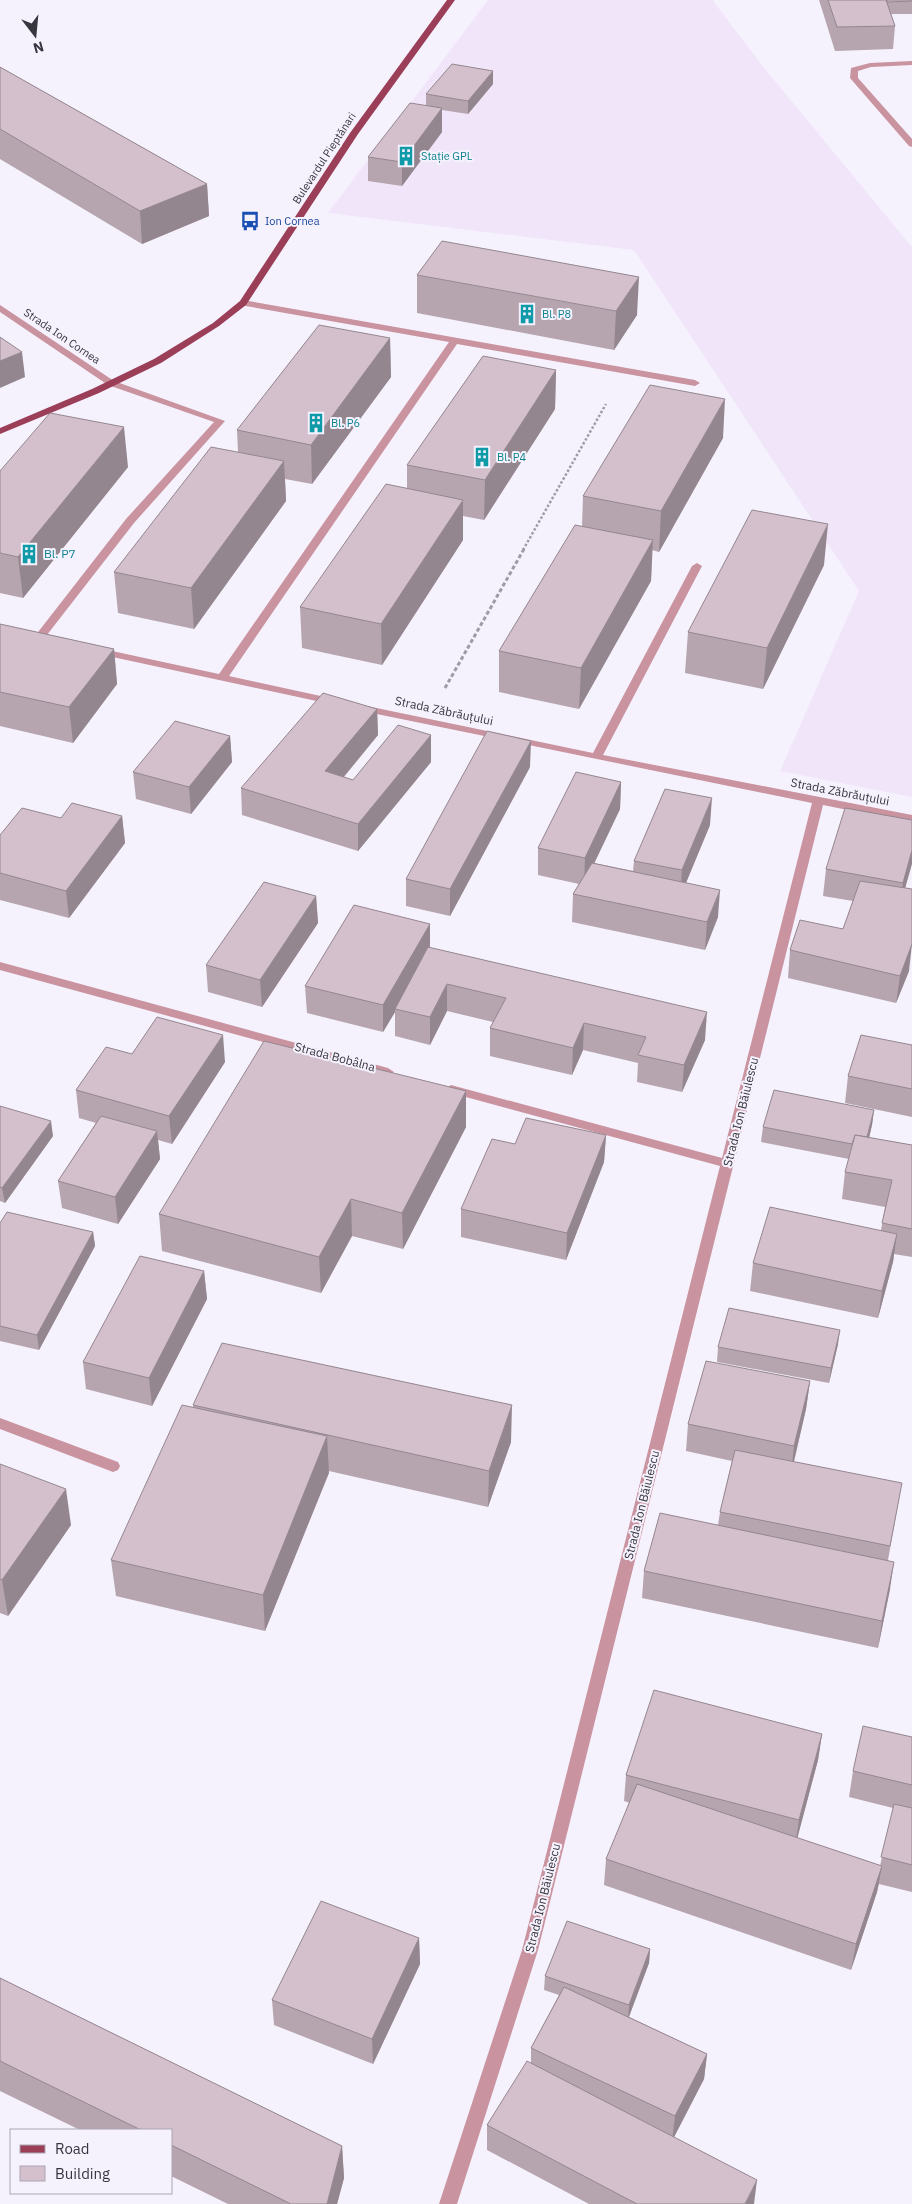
<svg xmlns="http://www.w3.org/2000/svg" width="912" height="2204" viewBox="0 0 912 2204" font-family="'IBM Plex Sans',sans-serif">
<style>
.industrial{fill:#f1e5fa}
.lines{fill:none;stroke-linecap:round;stroke-linejoin:round}
.path-far1{stroke:#9e9ca6;stroke-width:2.5;stroke-dasharray:2.5 2;stroke-linecap:butt}
.path{stroke:#9e9ca6;stroke-width:3;stroke-dasharray:4 2.5;stroke-linecap:butt}
.minor{fill:#c9939f;fill-rule:evenodd}
.major{fill:#9b3f59;fill-rule:evenodd}
.wall{fill:#b6a5af}
.shaded-wall{fill:#94868f}
.building{fill:#d4c0cc;stroke:#94868f}
.labels{text-anchor:middle;stroke-width:4;stroke-linejoin:round;paint-order:stroke}
.far-culture-label{font-size:11px;fill:#0d838f;stroke:#f5f2fe;text-anchor:start}
.far-street-label{font-size:11px;fill:#37353d;stroke:#f5f2fe}
.far-transit-label{font-size:11px;fill:#164399;stroke:#f5f2fe;text-anchor:start}
.culture-label{font-size:12px;fill:#0d838f;stroke:#f5f2fe;text-anchor:start}
.street-label{font-size:12px;fill:#37353d;stroke:#f5f2fe}
</style>
<rect width="100%" height="100%" fill="#f5f2fe"/>
<path class="industrial" d="M488,0H715L713,1L765,69L912,247V797L780,771L859,591L634,250L328,213Z"/>
<g class="lines">
<path class="path-far1" d="M523,550L606,404"/>
<path class="path" d="M445,688L524,549"/>
<g class="minor">
<path d="M912,61V65L871,67L858,71V78L912,139V147L909,146L850,78L851,68L870,63Z"/>
<path d="M243,300L695,380L700,383L695,386L457,344L229,676L339,700L340,702L339,704L335,705L94,653L93,651L98,648L219,674L449,342L240,305L238,303Z"/>
<path d="M0,305L114,381L225,421L134,523L43,640H35V636L126,519L214,422L108,385L0,312Z"/>
<path d="M697,563L702,566L603,755L912,815V823L823,805L538,1950L457,2204H439L522,1950L720,1166L451,1093L445,1089L451,1085L722,1158L812,803L362,711L357,708L362,705L593,753L692,566Z"/>
<path d="M0,962L388,1068L394,1072L388,1076L0,970Z"/>
<path d="M0,1418L118,1462L120,1466L118,1470L113,1472L0,1429Z"/>
</g>
<path class="major" d="M447,0H455L358,134L246,305L219,326L161,363L99,393L0,434V428L92,389L154,359L213,323L240,301L350,133Z"/>
</g>
<g class="wall">
<path d="M819,0H912V14H891L895,26L893,49L835,51Z"/>
<path d="M0,67L207,184L209,216L142,244L0,159Z"/>
<path d="M493,84L468,114L442,110V132L402,186L368,181V157L426,106V94Z"/>
<path d="M417,275L637,315L614,350L417,313Z"/>
<path d="M390,338L391,377L312,484L285,479L286,501L194,629L118,613L114,572L238,452L237,430Z"/>
<path d="M556,370L555,409L484,520L463,516V540L382,665L302,648L300,607L407,489V465Z"/>
<path d="M723,438L659,552L652,550L651,581L579,709L499,692V651L582,526L583,496Z"/>
<path d="M128,467L23,598L0,593V471Z"/>
<path d="M824,565L763,689L685,673L688,632Z"/>
<path d="M0,624L114,649L117,684L73,743L0,726Z"/>
<path d="M377,709L378,735L344,777L353,780L431,735V762L358,851L242,815L241,788Z"/>
<path d="M230,736L232,762L191,814L136,799L133,772Z"/>
<path d="M530,767L450,916L406,906V879Z"/>
<path d="M621,782L620,809L594,863L633,871L634,861L710,825L686,883L718,917L705,950L572,922L573,894L579,884L538,875V848Z"/>
<path d="M122,816L125,843L69,918L0,900V835L61,818Z"/>
<path d="M912,820L905,888L909,971L896,1003L788,978L790,950L843,929L853,901L823,896L826,869Z"/>
<path d="M316,896L318,923L262,1007L208,992L206,965Z"/>
<path d="M430,924V948L705,1040L682,1092L637,1082L638,1063L583,1050L572,1075L490,1056V1028L493,1022L447,1011L430,1045L395,1036V1012L383,1032L307,1013L305,986Z"/>
<path d="M912,1045V1117L845,1103L848,1076Z"/>
<path d="M132,1054L225,1062L172,1144L158,1140L160,1159L118,1224L62,1208L58,1181L96,1123L79,1118L76,1090Z"/>
<path d="M466,1091V1127L403,1249L352,1236L321,1293L162,1251L159,1214Z"/>
<path d="M0,1106L53,1136L5,1203L0,1201Z"/>
<path d="M874,1110L872,1125L869,1138L912,1145V1257L894,1254L893,1262L878,1318L750,1291L753,1263L881,1230L885,1207L842,1199L845,1172L849,1159L761,1142L763,1127Z"/>
<path d="M606,1135L604,1162L566,1260L461,1237V1209L515,1144Z"/>
<path d="M0,1223L93,1232L95,1246L39,1350L0,1341Z"/>
<path d="M204,1271L207,1299L152,1406L86,1389L83,1362Z"/>
<path d="M838,1344L829,1383L717,1362L718,1347Z"/>
<path d="M810,1381L806,1409L794,1462L897,1510L888,1560L890,1589L878,1648L642,1598L644,1571L718,1525L720,1512L732,1461L686,1451L688,1424Z"/>
<path d="M193,1405L511,1442L488,1507L329,1471L265,1631L116,1596L111,1560L193,1407Z"/>
<path d="M0,1464L71,1525L8,1616L0,1613Z"/>
<path d="M822,1734L818,1760L797,1838L880,1866L893,1808L849,1797L853,1771L912,1737V1892L879,1884L877,1892L851,1970L604,1885L606,1859L630,1803L624,1801L626,1775Z"/>
<path d="M419,1938L420,1964L373,2064L274,2025L272,2000Z"/>
<path d="M650,1949L649,1963L629,2017L707,2054L704,2079L674,2137L754,2204H589L487,2150V2125L531,2062V2048L559,1995L544,1990L545,1976Z"/>
<path d="M0,1978L342,2146L344,2178L337,2204H228L171,2176V2130H80L0,2091Z"/>
</g>
<g class="shaded-wall">
<path d="M493,71V84L468,114V101Z"/>
<path d="M442,108V132L402,186V162Z"/>
<path d="M207,184L209,216L142,244L140,211Z"/>
<path d="M639,277L637,315L614,350L616,311Z"/>
<path d="M390,338L391,377L312,484L311,445Z"/>
<path d="M22,352L25,377L0,388V361Z"/>
<path d="M556,370L555,409L484,520L485,480Z"/>
<path d="M725,399L723,438L659,552L661,511Z"/>
<path d="M124,427L128,467L23,598L18,557Z"/>
<path d="M284,461L286,501L194,629L191,588Z"/>
<path d="M463,500V540L382,665L381,624Z"/>
<path d="M828,524L824,565L763,689L767,648Z"/>
<path d="M653,540L651,581L579,709L581,668Z"/>
<path d="M114,649L117,684L73,743L69,707Z"/>
<path d="M377,709L378,735L326,798L325,771Z"/>
<path d="M431,735V762L358,851V824Z"/>
<path d="M230,736L232,762L191,814L189,787Z"/>
<path d="M531,741L530,767L450,916V889Z"/>
<path d="M621,782L620,809L584,885L585,858Z"/>
<path d="M712,798L710,825L680,897L682,870Z"/>
<path d="M122,816L125,843L69,918L66,891Z"/>
<path d="M912,850V864L899,910L903,883Z"/>
<path d="M720,890L718,917L705,950L707,922Z"/>
<path d="M316,896L318,923L262,1007L260,980Z"/>
<path d="M430,924V951L395,1009V1012L383,1032V1005Z"/>
<path d="M912,944L909,971L896,1003L900,976Z"/>
<path d="M447,984V1011L430,1045V1017Z"/>
<path d="M707,1012L705,1040L682,1092L684,1065Z"/>
<path d="M584,1023L583,1050L572,1075L573,1048Z"/>
<path d="M223,1035L225,1062L172,1144L169,1116Z"/>
<path d="M466,1091V1127L403,1249L402,1213Z"/>
<path d="M874,1110L872,1125L863,1162L865,1147Z"/>
<path d="M51,1121L53,1136L5,1203L2,1188Z"/>
<path d="M157,1131L160,1159L118,1224L115,1197Z"/>
<path d="M606,1135L604,1162L566,1260L567,1233Z"/>
<path d="M351,1199L352,1236L321,1293L319,1257Z"/>
<path d="M93,1232L95,1246L39,1350L37,1335Z"/>
<path d="M897,1234L893,1262L878,1318L882,1291Z"/>
<path d="M204,1271L207,1299L152,1406L149,1378Z"/>
<path d="M840,1330L838,1344L829,1383L831,1368Z"/>
<path d="M810,1381L806,1409L791,1473L794,1446Z"/>
<path d="M512,1405L511,1442L488,1507L489,1471Z"/>
<path d="M327,1436L329,1473L265,1631L263,1595Z"/>
<path d="M66,1489L71,1525L8,1616L2,1580Z"/>
<path d="M894,1562L890,1589L878,1648L882,1621Z"/>
<path d="M822,1734L818,1760L795,1847L799,1820Z"/>
<path d="M882,1866L877,1892L851,1970L856,1944Z"/>
<path d="M419,1938L420,1964L373,2064L372,2039Z"/>
<path d="M650,1949L649,1963L628,2019L629,2005Z"/>
<path d="M707,2054L704,2079L672,2141L675,2116Z"/>
<path d="M342,2146L344,2178L337,2204H327Z"/>
<path d="M757,2180L754,2204H745Z"/>
</g>
<g class="building">
<path d="M828,0H886L895,26L837,27Z"/>
<path d="M887,0H912V1L887,2Z"/>
<path d="M452,64L493,71L468,101L426,94Z"/>
<path d="M0,67L207,184L140,211L0,129Z"/>
<path d="M410,103L442,108L402,162L368,157Z"/>
<path d="M442,241L639,277L616,311L417,275Z"/>
<path d="M319,325L390,338L311,445L237,430Z"/>
<path d="M0,337L22,352L0,361Z"/>
<path d="M483,356L556,370L485,480L407,465Z"/>
<path d="M650,385L725,399L661,511L583,496Z"/>
<path d="M50,413L124,427L18,557L0,553V471Z"/>
<path d="M211,447L284,461L191,588L114,572Z"/>
<path d="M386,484L463,500L381,624L300,607Z"/>
<path d="M752,510L828,524L767,648L688,632Z"/>
<path d="M575,525L653,540L581,668L499,651Z"/>
<path d="M0,624L114,649L69,707L0,692Z"/>
<path d="M323,693L377,709L325,771L353,780L398,725L431,735L358,824L241,788Z"/>
<path d="M175,721L230,736L189,787L133,772Z"/>
<path d="M487,731L531,741L450,889L406,879Z"/>
<path d="M576,772L621,782L585,858L538,848Z"/>
<path d="M665,789L712,798L682,870L634,861Z"/>
<path d="M72,803L122,816L66,891L0,873V835L22,808L61,818Z"/>
<path d="M845,808L912,820V850L903,883L826,869Z"/>
<path d="M592,863L720,890L707,922L573,894Z"/>
<path d="M860,881L912,889V944L900,976L790,950L800,920L843,929Z"/>
<path d="M264,882L316,896L260,980L206,965Z"/>
<path d="M354,905L430,924L383,1005L305,986Z"/>
<path d="M428,947L707,1012L684,1065L638,1055L646,1037L584,1023L573,1048L490,1028L506,998L447,984L430,1017L395,1009Z"/>
<path d="M157,1017L223,1035L169,1116L76,1090L106,1047L132,1054Z"/>
<path d="M861,1035L912,1045V1089L848,1076Z"/>
<path d="M264,1041L466,1091L402,1213L351,1199L319,1257L159,1214Z"/>
<path d="M774,1090L874,1110L867,1137L855,1135L852,1144L763,1127Z"/>
<path d="M0,1106L51,1121L2,1188L0,1187Z"/>
<path d="M101,1116L157,1131L115,1197L58,1181Z"/>
<path d="M526,1118L606,1135L567,1233L461,1209L492,1139L515,1144Z"/>
<path d="M855,1135L912,1145V1229L882,1223L892,1180L845,1172Z"/>
<path d="M770,1207L897,1234L882,1291L753,1263Z"/>
<path d="M7,1212L93,1232L37,1335L0,1326V1223Z"/>
<path d="M140,1256L204,1271L149,1378L83,1362Z"/>
<path d="M729,1308L840,1330L831,1368L718,1347Z"/>
<path d="M222,1343L512,1405L489,1471L193,1405Z"/>
<path d="M706,1361L810,1381L794,1446L688,1424Z"/>
<path d="M182,1405L327,1436L263,1595L111,1560Z"/>
<path d="M735,1450L902,1483L890,1546L720,1512Z"/>
<path d="M0,1464L66,1489L2,1580L0,1579Z"/>
<path d="M660,1513L894,1562L882,1621L644,1571Z"/>
<path d="M654,1690L822,1734L799,1820L626,1775Z"/>
<path d="M863,1726L912,1737V1785L853,1771Z"/>
<path d="M637,1784L882,1866L856,1944L606,1859Z"/>
<path d="M894,1804L912,1808V1865L881,1857Z"/>
<path d="M321,1901L419,1938L372,2039L272,2000Z"/>
<path d="M567,1921L650,1949L629,2005L545,1976Z"/>
<path d="M0,1978L342,2146L327,2204H291L171,2145V2130H141L0,2061Z"/>
<path d="M564,1987L707,2054L675,2116L531,2048Z"/>
<path d="M527,2061L757,2180L745,2204H637L487,2125Z"/>
</g>
<defs>
<symbol id="building-bare" viewBox="-9 -9 18 18"><path d="M-4-6H4V6H1V3H-1V6H-4ZM-2.5-4.3h1.7v1.8h-1.7ZM.8-4.3h1.7v1.8H.8ZM-2.5-1h1.7V.8h-1.7ZM.8-1h1.7V.8H.8Z" fill="#0f9aa8" stroke="#f5f2fe" stroke-width="2.5" paint-order="stroke"/></symbol>
<symbol id="bus-bare" viewBox="-9 -9 18 18"><path d="M-5-6H5V4H4V6H2V4H-2V6H-4V4H-5ZM-3.5-4V0h7V-4ZM-3.5 1.2v1.5H-2V1.2ZM2 1.2v1.5H3.5V1.2Z" fill="#1a4fb4" stroke="#f5f2fe" stroke-width="2.5" paint-order="stroke"/></symbol>
</defs>
<g fill-rule="evenodd">
<use href="#building-bare" x="392" y="142" width="28" height="28"/>
<use href="#bus-bare" x="236" y="207" width="28" height="28"/>
<use href="#building-bare" x="513" y="300" width="28" height="28"/>
<use href="#building-bare" x="302" y="409" width="28" height="28"/>
<use href="#building-bare" x="468" y="443" width="28" height="28"/>
<use href="#building-bare" x="15" y="540" width="28" height="28"/>
</g>
<g class="labels">
<g class="far-culture-label">
<text x="421" y="160">Stație GPL</text>
<text x="542" y="318">Bl. P8</text>
<text x="331" y="427">Bl. P6</text>
<text x="497" y="461">Bl. P4</text>
</g>
<g class="far-street-label">
<text transform="translate(324 158) rotate(-57)" y="4">Bulevardul Pieptănari</text>
<text transform="translate(62 336) rotate(34)" y="4">Strada Ion Cornea</text>
</g>
<g class="far-transit-label">
<text x="265" y="225">Ion Cornea</text>
</g>
<g class="culture-label">
<text x="44" y="558">Bl. P7</text>
</g>
<g class="street-label">
<text transform="translate(444 711) rotate(12)" y="4">Strada Zăbrăuțului</text>
<text transform="translate(840 792) rotate(11)" y="4">Strada Zăbrăuțului</text>
<text transform="translate(335 1057) rotate(15)" y="4">Strada Bobâlna</text>
<text transform="translate(741 1112) rotate(-76)" y="4">Strada Ion Băiulescu</text>
<text transform="translate(642 1505) rotate(-76)" y="4">Strada Ion Băiulescu</text>
<text transform="translate(543 1898) rotate(-76)" y="4">Strada Ion Băiulescu</text>
</g>
</g>
<rect x="10" y="2129" width="162" height="65" fill="#f5f2fe" stroke="#a9a6b1"/>
<rect x="20" y="2145" width="25" height="8" fill="#9b3f59" stroke="#a9a6b1"/>
<text x="55" y="2154" font-size="15" fill="#37353d">Road</text>
<rect x="20" y="2166" width="25" height="15" fill="#d4c0cc" stroke="#a9a6b1"/>
<text x="55" y="2179" font-size="15" fill="#37353d">Building</text>
<g transform="translate(35 35) rotate(164)" stroke="#f5f2fe" stroke-width="4" paint-order="stroke">
<path d="M0-4L9 19L0 12L-9 19Z" fill="#37353d"/>
<text y="-8" font-size="14" font-weight="bold" text-anchor="middle" fill="#37353d">N</text>
</g>
</svg>
